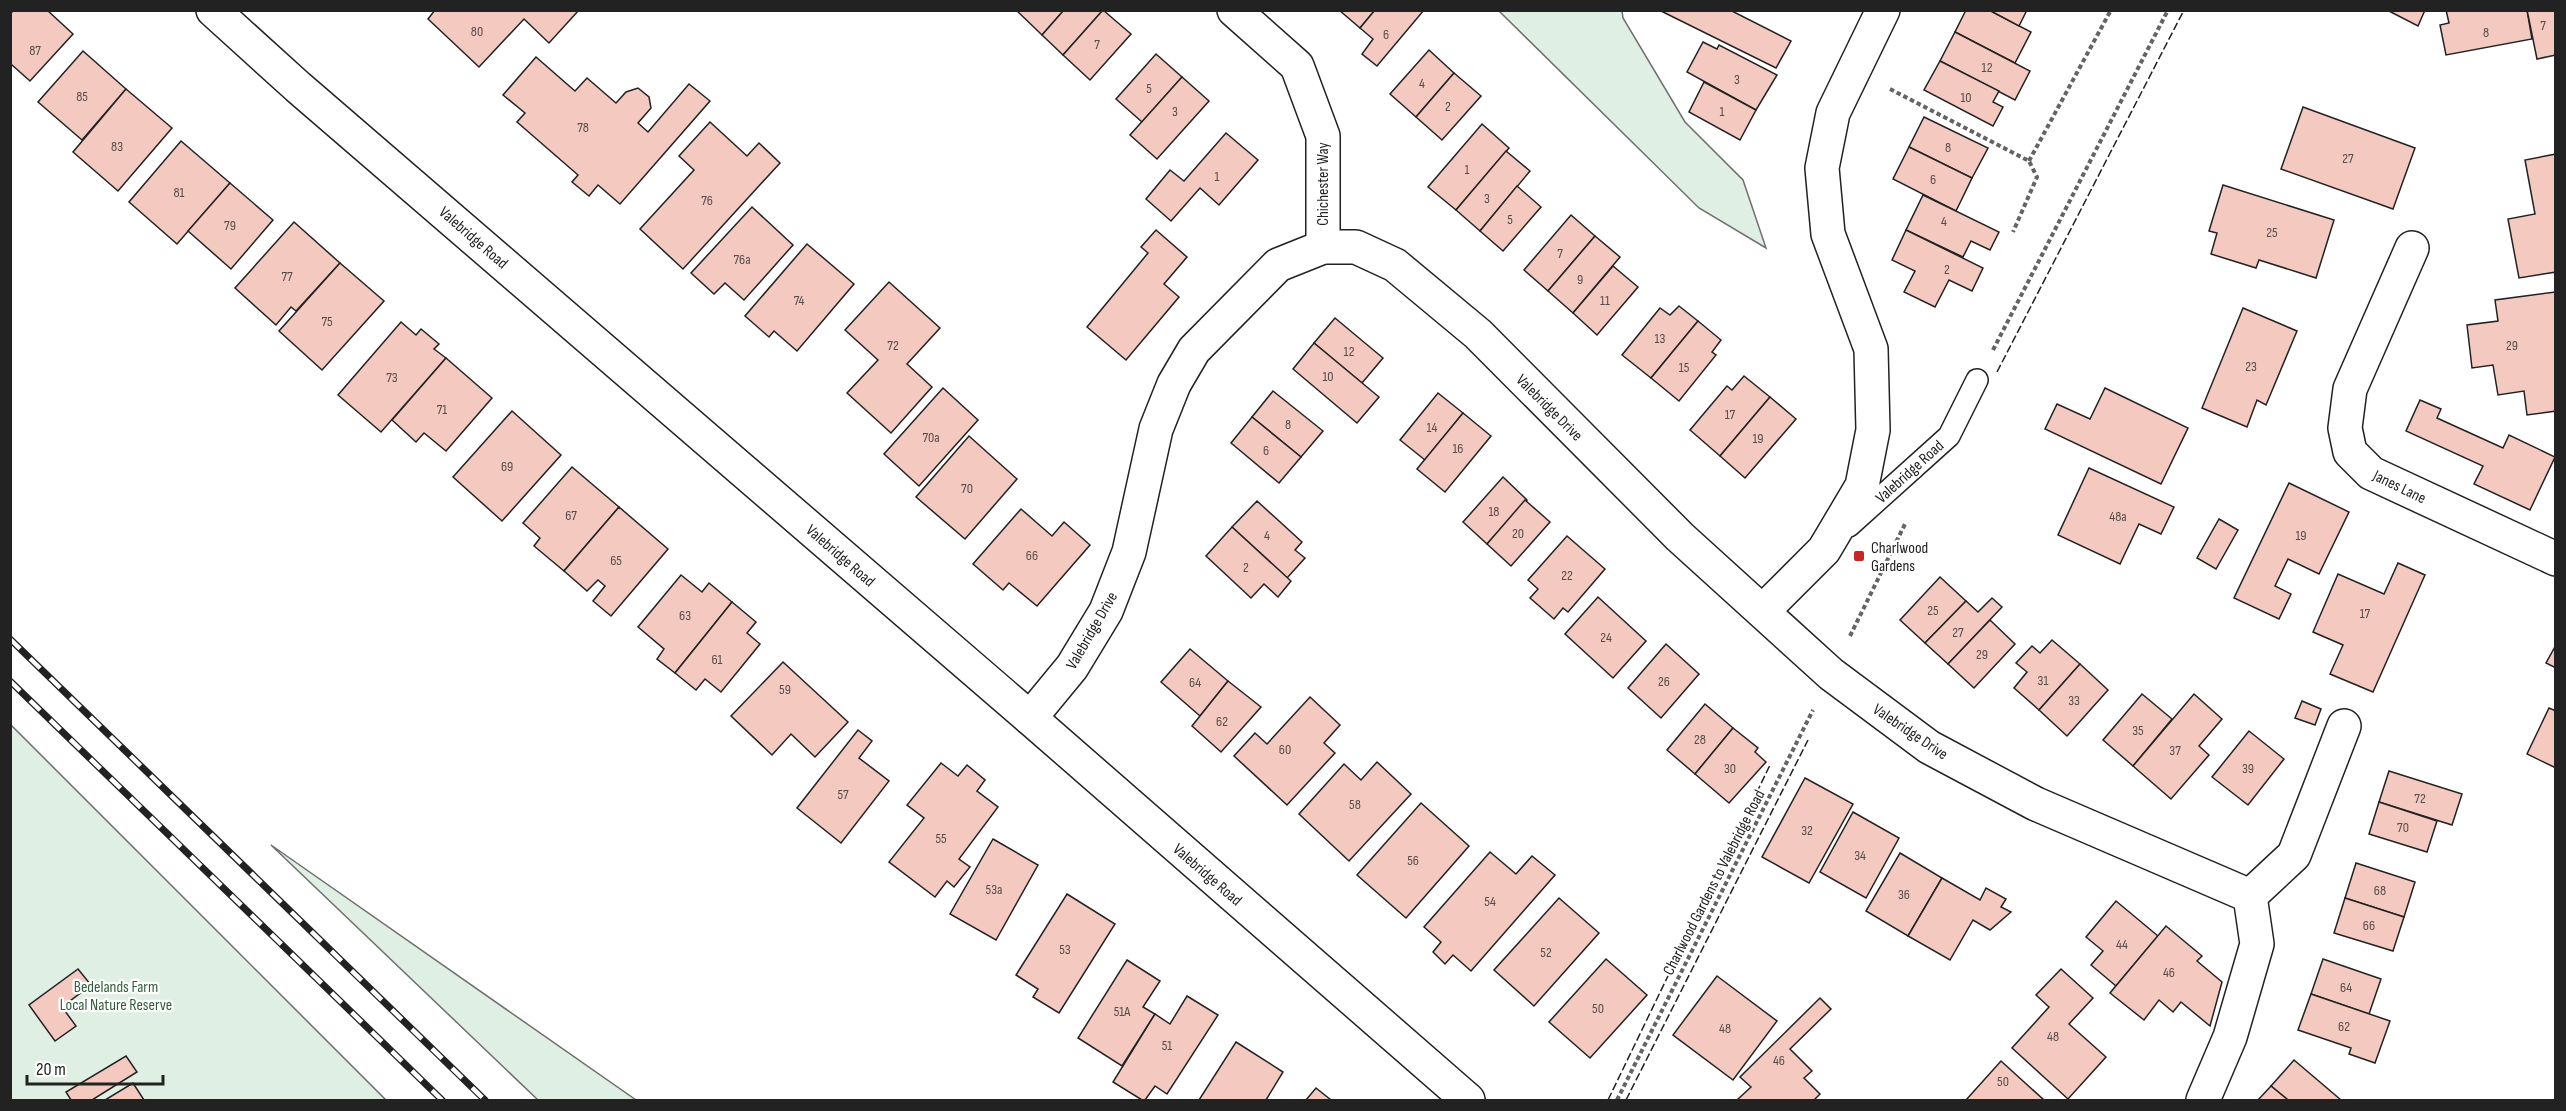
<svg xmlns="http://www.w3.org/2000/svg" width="2566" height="1111" viewBox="0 0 2566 1111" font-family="'Sofia Sans Condensed',sans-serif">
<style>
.green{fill:#e0efe3;stroke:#6f6f6f;stroke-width:1.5}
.building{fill:#f3c9c0;stroke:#222;stroke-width:1.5}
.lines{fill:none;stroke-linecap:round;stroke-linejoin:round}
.lane-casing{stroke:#222;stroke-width:24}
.street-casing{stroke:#222;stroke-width:36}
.secondary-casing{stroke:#222;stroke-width:36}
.path{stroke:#646464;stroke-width:4;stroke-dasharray:4.5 3;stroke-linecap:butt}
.lane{stroke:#fff;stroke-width:21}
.street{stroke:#fff;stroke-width:33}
.secondary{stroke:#fff;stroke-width:33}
.rail-casing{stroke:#222;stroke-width:7}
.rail{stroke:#fff;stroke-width:4.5;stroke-dasharray:14;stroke-linecap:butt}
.fence{stroke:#222;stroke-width:1.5;stroke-dasharray:8 3;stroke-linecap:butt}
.poi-dot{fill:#c62828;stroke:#fff;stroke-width:2}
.labels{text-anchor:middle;stroke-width:4.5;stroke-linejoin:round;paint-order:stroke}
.number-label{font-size:14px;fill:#564c4a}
.street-label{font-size:16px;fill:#222;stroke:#fff}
.poi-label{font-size:16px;fill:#222;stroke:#fff;text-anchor:start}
.park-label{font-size:16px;fill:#2f5e38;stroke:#fff}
</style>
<rect width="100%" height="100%" fill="#fff"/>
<g class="green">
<path d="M1499,11H1622L1623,18L1685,122L1743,180L1766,248L1699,208Z"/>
<path d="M11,725L386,1100H11Z"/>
<path d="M271,845L636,1100H538Z"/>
</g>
<g class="building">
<path d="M14,10H47L73,34L30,81L12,65L10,67V14Z"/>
<path d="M435,10H579L549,43L524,19L479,67L428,19Z"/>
<path d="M1016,10H1064L1042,35Z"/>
<path d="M1064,10H1103L1063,55L1042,35Z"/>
<path d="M1103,10L1131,34L1090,80L1063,55Z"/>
<path d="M1339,10H1375L1360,28Z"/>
<path d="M1375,10H1424L1377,66L1362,54L1373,39L1360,28Z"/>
<path d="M1659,10H1730L1791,41L1776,68Z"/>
<path d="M1966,10H1989L2031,32L2015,63L1955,32Z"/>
<path d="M1989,10H2027L2019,26Z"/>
<path d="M2387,10H2425L2418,26Z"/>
<path d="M2446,10H2527L2532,39L2446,55L2440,25L2449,23Z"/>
<path d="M2527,10H2556V55L2537,59Z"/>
<path d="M1955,32L2030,71L2015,100L1940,61Z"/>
<path d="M1703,42L1717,49L1719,45L1777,75L1756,110L1687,72Z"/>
<path d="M1429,50L1454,73L1416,117L1390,94Z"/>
<path d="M83,51L126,89L82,140L38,102Z"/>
<path d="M1156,54L1182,77L1142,122L1116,99Z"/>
<path d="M536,57L575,91L587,78L616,103L626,92L638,88L649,97L651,108L638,123L648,132L689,84L710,101L620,204L598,185L589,196L572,182L578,175L517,122L525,113L503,95Z"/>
<path d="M1940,61L1999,91L1993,102L2003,107L1993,126L1924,90Z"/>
<path d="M1454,73L1481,96L1442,140L1416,117Z"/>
<path d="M1182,77L1209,101L1157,159L1130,135Z"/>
<path d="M1704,82L1756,110L1740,140L1689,112Z"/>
<path d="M126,89L172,128L118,191L73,152Z"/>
<path d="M2303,107L2415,148L2393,209L2281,169Z"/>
<path d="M1924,117L1988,148L1972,178L1909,147Z"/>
<path d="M710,122L747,156L759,143L780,163L683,269L640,229L694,170L679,156Z"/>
<path d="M1482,124L1509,148L1456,210L1428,187Z"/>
<path d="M1226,133L1258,160L1219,205L1200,188L1171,221L1146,199L1170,170L1184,181Z"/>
<path d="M181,141L230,183L177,244L129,202Z"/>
<path d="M1909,147L1972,178L1956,211L1893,179Z"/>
<path d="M1506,151L1530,171L1480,231L1456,210Z"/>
<path d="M2556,154V272L2519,278L2508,219L2535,214L2525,160Z"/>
<path d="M230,183L273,220L231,269L188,231Z"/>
<path d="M2223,185L2334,220L2316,278L2259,260L2256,268L2211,254L2217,233L2209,231Z"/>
<path d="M1517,186L1541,207L1503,251L1480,231Z"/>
<path d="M1923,195L1999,232L1990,250L1971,241L1963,257L1906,230Z"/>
<path d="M752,207L793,245L744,300L725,283L714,294L691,273Z"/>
<path d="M1571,215L1595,236L1548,291L1524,270Z"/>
<path d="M294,222L340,263L296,311L291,307L276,325L235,288Z"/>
<path d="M1156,230L1187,257L1164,284L1179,297L1126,360L1087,327L1148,253L1141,247Z"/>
<path d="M1906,230L1983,268L1972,291L1949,280L1935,307L1904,292L1915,271L1892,260Z"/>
<path d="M1595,236L1620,257L1573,313L1548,291Z"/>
<path d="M807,244L854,284L797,351L774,331L769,337L745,316Z"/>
<path d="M340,263L384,301L322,370L279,331Z"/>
<path d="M1613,266L1638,287L1597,335L1573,313Z"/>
<path d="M889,282L940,328L907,364L932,387L891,433L847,393L878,360L845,330Z"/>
<path d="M2555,292L2556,411L2527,415L2524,391L2498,395L2493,365L2472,368L2467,325L2498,321L2495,300Z"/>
<path d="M1679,306L1698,321L1651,378L1622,355L1660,308L1670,315Z"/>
<path d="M2243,308L2297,331L2266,405L2257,400L2247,427L2202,408Z"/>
<path d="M1335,318L1383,358L1362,383L1314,343Z"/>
<path d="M1698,321L1721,340L1712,352L1716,355L1679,401L1651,378Z"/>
<path d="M401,322L416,335L421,329L439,344L434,349L446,358L381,432L338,395Z"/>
<path d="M1314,343L1379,397L1357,423L1293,369Z"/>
<path d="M446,358L492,398L446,451L424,433L416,442L392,420Z"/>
<path d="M1744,376L1770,397L1720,456L1690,430L1727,386L1732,390Z"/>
<path d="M943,388L978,420L919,486L884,454Z"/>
<path d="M2105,388L2188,428L2161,484L2045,429L2057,404L2090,419Z"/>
<path d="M1273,391L1323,431L1301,457L1252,417Z"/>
<path d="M1438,393L1463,413L1425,460L1400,440Z"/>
<path d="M1770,397L1796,419L1745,478L1720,456Z"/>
<path d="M2420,400L2441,409L2437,418L2503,448L2509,435L2555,457L2530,510L2474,484L2483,466L2406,431Z"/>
<path d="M512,411L561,455L502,521L453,477Z"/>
<path d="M1463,413L1491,436L1445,492L1417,469Z"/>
<path d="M1252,417L1301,457L1279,483L1231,443Z"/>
<path d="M969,436L1017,479L965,539L916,497Z"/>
<path d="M572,467L619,507L564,571L534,546L540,538L523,523Z"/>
<path d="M2089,468L2174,507L2161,534L2139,524L2120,564L2058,535Z"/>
<path d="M1503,477L1527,500L1487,544L1463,522Z"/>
<path d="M2289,483L2349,512L2319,574L2288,559L2275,586L2291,594L2279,619L2234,598Z"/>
<path d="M1525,500L1550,522L1511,566L1487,544Z"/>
<path d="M1257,501L1302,542L1295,550L1305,558L1287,578L1232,527Z"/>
<path d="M619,507L668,549L611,616L593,601L605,586L598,580L587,591L564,571Z"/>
<path d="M1021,509L1052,536L1064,522L1090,545L1037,606L1009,583L1003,590L973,564Z"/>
<path d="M2219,519L2238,530L2216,569L2197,558Z"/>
<path d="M1232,527L1291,581L1278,597L1264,584L1251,598L1206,556Z"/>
<path d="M1567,536L1605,569L1568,612L1563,608L1554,619L1530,598L1538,589L1528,580Z"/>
<path d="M2398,563L2425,575L2373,692L2330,674L2343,645L2313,632L2338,574L2384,594Z"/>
<path d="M681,575L702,592L709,583L732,602L675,673L657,659L664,649L638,627Z"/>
<path d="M1940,577L1966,601L1925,643L1900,620Z"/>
<path d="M1598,597L1646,641L1613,678L1565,634Z"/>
<path d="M1992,598L2002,607L1948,664L1925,643L1966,601L1978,612Z"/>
<path d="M732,602L756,622L747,633L760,644L721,692L705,679L696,690L675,673Z"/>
<path d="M1990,620L2015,644L1974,688L1948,664Z"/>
<path d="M2052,640L2080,664L2039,710L2014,688L2027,672L2016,663L2032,646L2040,653Z"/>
<path d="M1666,644L1699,674L1661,718L1628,688Z"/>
<path d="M2556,645V668L2546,663Z"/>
<path d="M1190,649L1228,681L1200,716L1161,682Z"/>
<path d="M783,662L848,722L815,757L791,734L772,755L731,716Z"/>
<path d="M2080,664L2108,690L2067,736L2039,710Z"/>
<path d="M1228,681L1261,707L1221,752L1192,726Z"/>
<path d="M2142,694L2172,719L2133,766L2103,740Z"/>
<path d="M2194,694L2222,719L2199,746L2209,755L2171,799L2133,766Z"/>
<path d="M1310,697L1340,725L1324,743L1335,753L1287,805L1234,756L1255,733L1267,744Z"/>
<path d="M2302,701L2321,709L2315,725L2295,718Z"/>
<path d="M1705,704L1733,728L1695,774L1667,750Z"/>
<path d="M2549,708L2556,711V768L2527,754Z"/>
<path d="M1733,728L1758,748L1755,752L1766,762L1729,803L1695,774Z"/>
<path d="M858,730L872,741L859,758L889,781L841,843L797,808Z"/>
<path d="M2249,731L2284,759L2248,805L2212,777Z"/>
<path d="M1377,762L1411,794L1349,861L1299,814L1344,764L1361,780Z"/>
<path d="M941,763L958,776L967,765L985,780L977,791L998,807L959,859L970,867L954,887L947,881L935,897L889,862L924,818L907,805Z"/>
<path d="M2389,771L2462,794L2452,825L2379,802Z"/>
<path d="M1805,778L1853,804L1809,883L1762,857Z"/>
<path d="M2379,802L2437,821L2427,852L2369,834Z"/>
<path d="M1421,803L1469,846L1406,918L1357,875Z"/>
<path d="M1853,812L1899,838L1866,898L1820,872Z"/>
<path d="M993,839L1038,865L996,940L950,914Z"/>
<path d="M1490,852L1516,874L1532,856L1555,875L1471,971L1453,955L1445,964L1433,952L1441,942L1424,927Z"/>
<path d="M1900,853L1942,878L1908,936L1866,911Z"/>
<path d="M2356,863L2415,882L2404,917L2345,898Z"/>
<path d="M1942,878L1980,900L1986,888L2006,899L2001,907L2011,912L1990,930L1973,920L1950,960L1908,936Z"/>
<path d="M1067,894L1115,924L1059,1013L1033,997L1038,989L1016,975Z"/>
<path d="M1559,898L1599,933L1534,1006L1494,970Z"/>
<path d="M2345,898L2404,917L2393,951L2334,933Z"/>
<path d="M2116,901L2158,936L2116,986L2091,965L2103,951L2086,937Z"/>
<path d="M2166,926L2202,956L2197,961L2222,982L2210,1026L2181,1002L2173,1012L2159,1000L2144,1020L2110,993Z"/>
<path d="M1606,959L1647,995L1590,1058L1549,1022Z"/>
<path d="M2323,959L2381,979L2369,1014L2311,994Z"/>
<path d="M1127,960L1160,981L1143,1007L1155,1014L1122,1066L1078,1038Z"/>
<path d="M78,969L91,985L62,1007L76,1026L55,1041L29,1005Z"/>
<path d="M2061,969L2093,998L2069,1024L2106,1057L2068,1099L2012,1048L2049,1007L2036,995Z"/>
<path d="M1717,976L1777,1021L1733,1080L1673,1035Z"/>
<path d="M2311,994L2390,1021L2375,1063L2349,1054L2351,1048L2298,1030Z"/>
<path d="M1187,996L1218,1015L1167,1094L1155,1086L1145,1100H1142L1113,1082L1155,1014L1170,1024Z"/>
<path d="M1820,998L1831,1009L1790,1049L1812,1071L1804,1078L1820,1094L1814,1100H1737L1751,1087L1740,1077Z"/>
<path d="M1236,1042L1283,1072L1266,1100H1199Z"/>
<path d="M126,1056L137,1072L92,1100H71L66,1092Z"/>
<path d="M2294,1060L2341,1100H2288L2271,1086Z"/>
<path d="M2001,1061L2044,1100H1966Z"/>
<path d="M133,1083L144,1100H105Z"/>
<path d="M2271,1086L2288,1100H2258Z"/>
<path d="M1316,1088L1331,1100H1306Z"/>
</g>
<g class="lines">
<defs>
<path id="lane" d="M1849,526L1949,436L1977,380"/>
<g id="street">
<path d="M1234,10L1297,66L1323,136V247"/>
<path d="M2412,248L2350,389L2345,428L2350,452L2371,473L2556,559"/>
<path d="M1763,611L1824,550L1862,486L1873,430L1871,349L1828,234L1822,168L1833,113L1883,10"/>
<path d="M1030,718L1072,667L1106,611L1129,552L1156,429L1174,384L1194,350L1278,265L1323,247H1356L1395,265L1478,334L1680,537L1831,674L1929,747L2036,804L2250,896L2257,944L2230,1037L2203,1100"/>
<path d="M2250,896L2294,855L2344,726"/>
</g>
<path id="secondary" d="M213,10L298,87L1030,718L1468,1100"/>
</defs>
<use href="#lane" class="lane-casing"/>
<use href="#street" class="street-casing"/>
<use href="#secondary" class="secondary-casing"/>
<g class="path">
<path d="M1890,89L2029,161L2037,177L2013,232"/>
<path d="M2029,161L2111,10"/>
<path d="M1993,350L2168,10"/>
<path d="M1850,636L1905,524"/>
<path d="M1617,1100L1813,710"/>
</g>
<use href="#lane" class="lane"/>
<use href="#street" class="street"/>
<use href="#secondary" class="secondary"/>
<defs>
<g id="rail">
<path d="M10,639L485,1100"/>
<path d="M10,681L442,1100"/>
</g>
</defs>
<use href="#rail" class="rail-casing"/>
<use href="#rail" class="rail"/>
<g class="fence">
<path d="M1997,372L2184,10"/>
<path d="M1608,1100L1770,765"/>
<path d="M1626,1100L1808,740"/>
</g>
</g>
<rect class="poi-dot" x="1853" y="550" width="12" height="12" rx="3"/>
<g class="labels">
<g class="number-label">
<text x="2543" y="30">7</text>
<text x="477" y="36">80</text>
<text x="2486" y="37">8</text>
<text x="1386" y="39">6</text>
<text x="1097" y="49">7</text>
<text x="35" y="55">87</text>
<text x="1987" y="72">12</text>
<text x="1737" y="84">3</text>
<text x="1422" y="88">4</text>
<text x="1149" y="93">5</text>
<text x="82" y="101">85</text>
<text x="1966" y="102">10</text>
<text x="1448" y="111">2</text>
<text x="1175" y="116">3</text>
<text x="1722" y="116">1</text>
<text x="583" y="132">78</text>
<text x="117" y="151">83</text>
<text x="1948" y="152">8</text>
<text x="2348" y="163">27</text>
<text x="1467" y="174">1</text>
<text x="1217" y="181">1</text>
<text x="1933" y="184">6</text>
<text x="179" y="197">81</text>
<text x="1487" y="203">3</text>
<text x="707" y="205">76</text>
<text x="1510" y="224">5</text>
<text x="1944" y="226">4</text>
<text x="230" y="230">79</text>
<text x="2272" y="237">25</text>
<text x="1560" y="258">7</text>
<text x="742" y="264">76a</text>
<text x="1947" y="274">2</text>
<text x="287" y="281">77</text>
<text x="1580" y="284">9</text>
<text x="799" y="305">74</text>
<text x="1605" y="305">11</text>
<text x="327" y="326">75</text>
<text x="1660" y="343">13</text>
<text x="893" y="350">72</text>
<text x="2512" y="350">29</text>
<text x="1349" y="356">12</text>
<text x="2251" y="371">23</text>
<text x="1684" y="372">15</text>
<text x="1328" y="381">10</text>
<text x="392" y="382">73</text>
<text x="442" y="414">71</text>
<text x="1730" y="419">17</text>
<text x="1288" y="429">8</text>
<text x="1432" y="432">14</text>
<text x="931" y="442">70a</text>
<text x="1758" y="443">19</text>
<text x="1458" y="453">16</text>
<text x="1266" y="455">6</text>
<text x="507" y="471">69</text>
<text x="967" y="493">70</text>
<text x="1494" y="516">18</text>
<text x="571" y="520">67</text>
<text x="2118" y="521">48a</text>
<text x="1518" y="538">20</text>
<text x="1267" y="540">4</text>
<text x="2301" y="540">19</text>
<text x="1032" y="560">66</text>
<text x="616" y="565">65</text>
<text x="1246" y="572">2</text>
<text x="1567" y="580">22</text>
<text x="1933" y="615">25</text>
<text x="2365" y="618">17</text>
<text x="685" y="620">63</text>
<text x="1958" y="637">27</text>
<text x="1606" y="642">24</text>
<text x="1982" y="659">29</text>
<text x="717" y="664">61</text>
<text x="2043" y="685">31</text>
<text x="1664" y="686">26</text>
<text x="1195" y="687">64</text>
<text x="785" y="694">59</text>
<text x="2074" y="705">33</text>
<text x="1222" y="726">62</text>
<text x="2138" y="735">35</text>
<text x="1700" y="744">28</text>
<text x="1285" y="754">60</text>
<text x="2175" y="755">37</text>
<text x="1730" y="773">30</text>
<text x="2248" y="773">39</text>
<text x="843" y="799">57</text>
<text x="2420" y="803">72</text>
<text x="1355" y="809">58</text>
<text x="2403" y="832">70</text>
<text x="1807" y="835">32</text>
<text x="941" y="843">55</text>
<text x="1860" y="860">34</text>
<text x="1413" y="865">56</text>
<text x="994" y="894">53a</text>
<text x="2380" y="895">68</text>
<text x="1904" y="899">36</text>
<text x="1490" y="906">54</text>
<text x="2369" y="930">66</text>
<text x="2122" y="949">44</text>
<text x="1065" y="954">53</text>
<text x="1546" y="957">52</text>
<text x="2169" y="977">46</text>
<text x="2346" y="992">64</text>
<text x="1598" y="1013">50</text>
<text x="1122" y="1016">51A</text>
<text x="2344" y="1031">62</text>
<text x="1725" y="1033">48</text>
<text x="2053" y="1041">48</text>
<text x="1167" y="1050">51</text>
<text x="1779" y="1065">46</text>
<text x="2003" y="1086">50</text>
</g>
<g class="street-label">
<text transform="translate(1322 184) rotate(-90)" y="6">Chichester Way</text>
<text transform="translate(474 237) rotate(41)" y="6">Valebridge Road</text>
<text transform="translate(1550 407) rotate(45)" y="6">Valebridge Drive</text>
<text transform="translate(1909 471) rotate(-42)" y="6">Valebridge Road</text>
<text transform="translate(2400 486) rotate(26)" y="6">Janes Lane</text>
<text transform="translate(841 555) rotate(41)" y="6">Valebridge Road</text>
<text transform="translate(1091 630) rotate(-60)" y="6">Valebridge Drive</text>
<text transform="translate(1911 731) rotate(34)" y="6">Valebridge Drive</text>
<text transform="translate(1208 874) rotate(41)" y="6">Valebridge Road</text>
<text transform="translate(1713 882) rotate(-63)" y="6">Charlwood Gardens to Valebridge Road</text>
</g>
<g class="poi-label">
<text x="1871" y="553">Charlwood<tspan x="1871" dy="18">Gardens</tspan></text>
</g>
<g class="park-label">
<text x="116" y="992">Bedelands Farm<tspan x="116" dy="18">Local Nature Reserve</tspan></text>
</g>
</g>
<rect width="2566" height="1111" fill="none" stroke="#222222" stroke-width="24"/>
<path d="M27 1075v9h136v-9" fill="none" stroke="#222222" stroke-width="3"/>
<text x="36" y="1075" font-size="18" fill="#222222" stroke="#ffffff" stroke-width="4.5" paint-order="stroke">20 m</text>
</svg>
